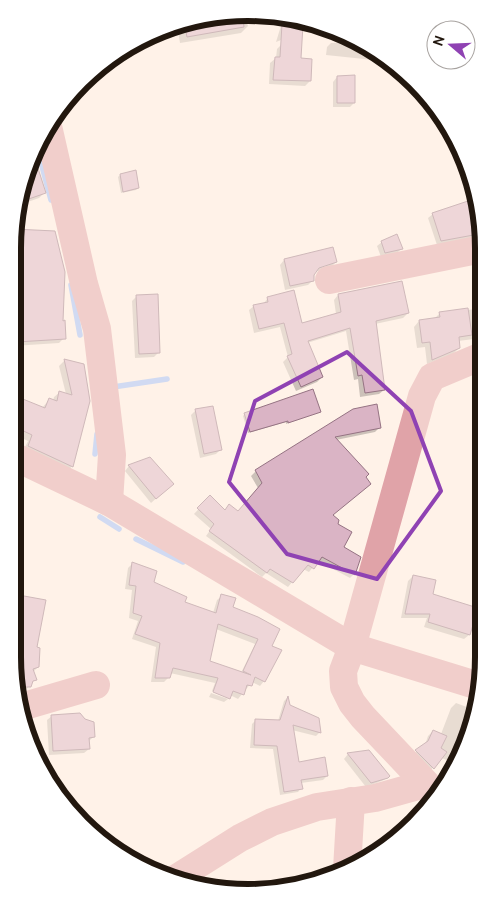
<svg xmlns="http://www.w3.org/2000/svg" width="496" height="905" viewBox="0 0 496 905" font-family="Cabin,sans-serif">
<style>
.shadow{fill:#0003;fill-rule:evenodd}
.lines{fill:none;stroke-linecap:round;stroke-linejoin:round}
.stream{stroke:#99bdfe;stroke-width:5.5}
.building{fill:#dab4c5;stroke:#957383;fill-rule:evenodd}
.minor{stroke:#e0a3a8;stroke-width:28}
.marked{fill:none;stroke:#8f42b3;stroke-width:4;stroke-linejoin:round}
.rim{fill:none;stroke:#22170e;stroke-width:6}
</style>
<rect width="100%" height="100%" fill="#fff2e8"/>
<g class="shadow">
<path d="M284,16L302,22V29L297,34L276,42Z"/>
<path d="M246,17L248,26L241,33L180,43L177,25L187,21Z"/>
<path d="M360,42L365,44L383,61L326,55L327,47L331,43Z"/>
<path d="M281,45L300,59L310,81L305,86L269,84L270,63L276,58L277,49Z"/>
<path d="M337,77L354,103L350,107H333V82Z"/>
<path d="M418,93L426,100L419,101Z"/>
<path d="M35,162L45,192L39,198L22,204Z"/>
<path d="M120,175L138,188L136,190L121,193L118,177Z"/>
<path d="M433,214L477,233L473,238L437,245L428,218Z"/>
<path d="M14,231L54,232L64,338L59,343L13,346Z"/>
<path d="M382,242L401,249L397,253L381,257L377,246Z"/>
<path d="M332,249L336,262L331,267L315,272L313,280L308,285L285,290L280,265L284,260Z"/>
<path d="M479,267H482V338L458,341L459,348L453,354L427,364L425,347L417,348L414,327L419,321L434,319L440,313L476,309L473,273Z"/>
<path d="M338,295L408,313L403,318L375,324L384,390L379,394L360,397L358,379L354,380L346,331L307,343L322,377L317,382L296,391L283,362L288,357L280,327L254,333L249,310L254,306L263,304L268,298L301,325L336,314L334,300Z"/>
<path d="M137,296L159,352L154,357L135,358L132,301Z"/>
<path d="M65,360L83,365L72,466L67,472L23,451L28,441L13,434V396L42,408L49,400L53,401L54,397L60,392L66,394L59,366Z"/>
<path d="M196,410L221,449L216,454L200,458L191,415Z"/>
<path d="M353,410L379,428L375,432L336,440L332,515L336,524L342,548L354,574L350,578L318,561L309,572L303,569L288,587L266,573L262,577L206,536L211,529L194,514L210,497L224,511L229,506L238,512L258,488L251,476L256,471Z"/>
<path d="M320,411L286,424V422L248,433L243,416L245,414Z"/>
<path d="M149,458L168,488L151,503L125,471L129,466Z"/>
<path d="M132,564L152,582L183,602L213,613L217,600L222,596L232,608L271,646L264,681L260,686L252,682L238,699L230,695L228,698V697L212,691L215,683L170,673L169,677L164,682H151L156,647L132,639L138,621L129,618L132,590L125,589L128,568ZM216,629L255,644L241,673L209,661Z"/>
<path d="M413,576L431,595L477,609L469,635L464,639L424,627L427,618H401L408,581Z"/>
<path d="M12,657L38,667L33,672L35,679L25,691H18Z"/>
<path d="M211,693L228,699L224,702L209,697Z"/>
<path d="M287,698L288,706L320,732L316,736L292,730L297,763L327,776L323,780L301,783V788L298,792L280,795L273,749L250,748L252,724L256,720L278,721L284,701Z"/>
<path d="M456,703L472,709L455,764L442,758L428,773L411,756L425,745L428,736L433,731L441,734L451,708Z"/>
<path d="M52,716L93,737L88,742L89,749L84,753L49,755L47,720Z"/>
<path d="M368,751L388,776L384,780L366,787L344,759L348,754Z"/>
<path d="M388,840H394L383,847V844Z"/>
</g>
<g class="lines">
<g class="stream">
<path d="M38,151L51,200"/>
<path d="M71,285L80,335"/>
<path d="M113,389V387L167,379"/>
<path d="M95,454L97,434"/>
<path d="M100,517L119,529"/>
<path d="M136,539L183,562"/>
</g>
</g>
<g class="building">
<path d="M243,17L244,27L187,37L184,22L187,21Z"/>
<path d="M282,24L303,25L301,58L312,59L311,81L273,80L275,57H280Z"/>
<path d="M355,75V103H337V76Z"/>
<path d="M35,159L46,193L23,201Z"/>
<path d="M136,170L139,188L123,192L120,174Z"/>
<path d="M468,201L479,234L441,241L432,213Z"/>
<path d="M14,229L55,231L65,272L63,321L65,320L66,339L16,342L13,296Z"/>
<path d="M397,234L403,249L385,253L381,241Z"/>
<path d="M333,247L337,262L319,268L314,275V281L290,286L284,259Z"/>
<path d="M402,281L409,313L376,321L385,390L365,393L362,375L358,376L350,328L308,341L323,377L301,387L287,356L292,354L284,323L259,329L253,305L268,302L267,297L294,290L302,323L341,312L338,294Z"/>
<path d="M158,294L160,353L139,354L136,295Z"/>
<path d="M468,308L472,335L459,337L460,348L432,360L430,342L422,343L419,320L440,317L439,312Z"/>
<path d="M64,359L84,364L90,401L73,467L28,446L32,435L13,426V395L45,408L49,398L57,401L59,391L72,395Z"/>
<path d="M313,389L321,412L288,423V421L250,432L244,413Z"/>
<path d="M377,404L381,428L335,437L369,474L366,477L371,484L333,515L339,520L338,524L352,532L344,547L361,557L355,575L322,557L314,569L308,565L293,583L270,569L267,573L209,531L214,524L197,508L210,495L225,510L229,504L238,511L262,483L255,470L353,409Z"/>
<path d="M213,406L222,450L204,454L195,409Z"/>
<path d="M150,457L174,484L156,499L128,465Z"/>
<path d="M132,562L157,571L154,582L187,597L185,602L216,613L221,594L236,598L233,607L258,617L280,629L272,646L282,650L265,682L255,677L252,686L247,685L244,695L233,691L230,699L213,692L218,678L173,668L170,678H155L160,643L135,634L142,616L133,613L136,586L129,585ZM218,624L258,639L243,671L251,675L210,661Z"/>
<path d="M413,575L436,580L433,594L478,608L470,635L428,622L430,614H405Z"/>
<path d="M13,594L46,600L37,647L40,648L39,667L33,669L37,680L33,681L31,687H18L12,657Z"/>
<path d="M288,696L290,705L319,718L321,733L293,725L299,762L325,757L328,776L301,780L303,789L284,792L277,746L254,745L255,719L280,720Z"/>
<path d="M80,713L85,719L94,722L95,737L89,738L90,749L53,751L51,715Z"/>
<path d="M433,730L447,736L441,748L447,752L434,769L415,750L428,741Z"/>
<path d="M369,750L390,776L388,778L371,783L347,753Z"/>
</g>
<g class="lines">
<g class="minor">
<path d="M48,126L84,284L97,329L112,455L109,502"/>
<path d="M329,280L482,249"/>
<path d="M13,456L109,502L352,647L479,686"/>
<path d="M21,707L96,685"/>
<path d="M436,794L363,717L352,703L344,687L343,671L352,647L422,396L432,377L482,356"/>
<path d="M347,869L351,801"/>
<path d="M175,879L240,838L272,822L317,807L375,798L425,784"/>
</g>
</g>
<path d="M0 0H496V905H0ZM347,352L411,411L441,491L377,579L287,554L229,482L255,401Z" fill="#fff2e8" fill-opacity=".55" fill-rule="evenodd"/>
<path class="marked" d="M347,352L411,411L441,491L377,579L287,554L229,482L255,401Z"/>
<path d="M0 0H496V905H0ZM248 21H248A227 227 0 0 1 475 248V657A227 227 0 0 1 248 884H248A227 227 0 0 1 21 657V248A227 227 0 0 1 248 21Z" fill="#fff" fill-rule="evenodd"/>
<path class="rim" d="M248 21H248A227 227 0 0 1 475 248V657A227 227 0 0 1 248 884H248A227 227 0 0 1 21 657V248A227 227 0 0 1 248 21Z"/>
<g transform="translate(451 45) rotate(289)"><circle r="24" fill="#ffffff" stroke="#a7a29f"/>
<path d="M0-4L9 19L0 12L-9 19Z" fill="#8f42b3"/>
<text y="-8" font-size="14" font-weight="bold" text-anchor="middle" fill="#22170e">N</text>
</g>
</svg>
